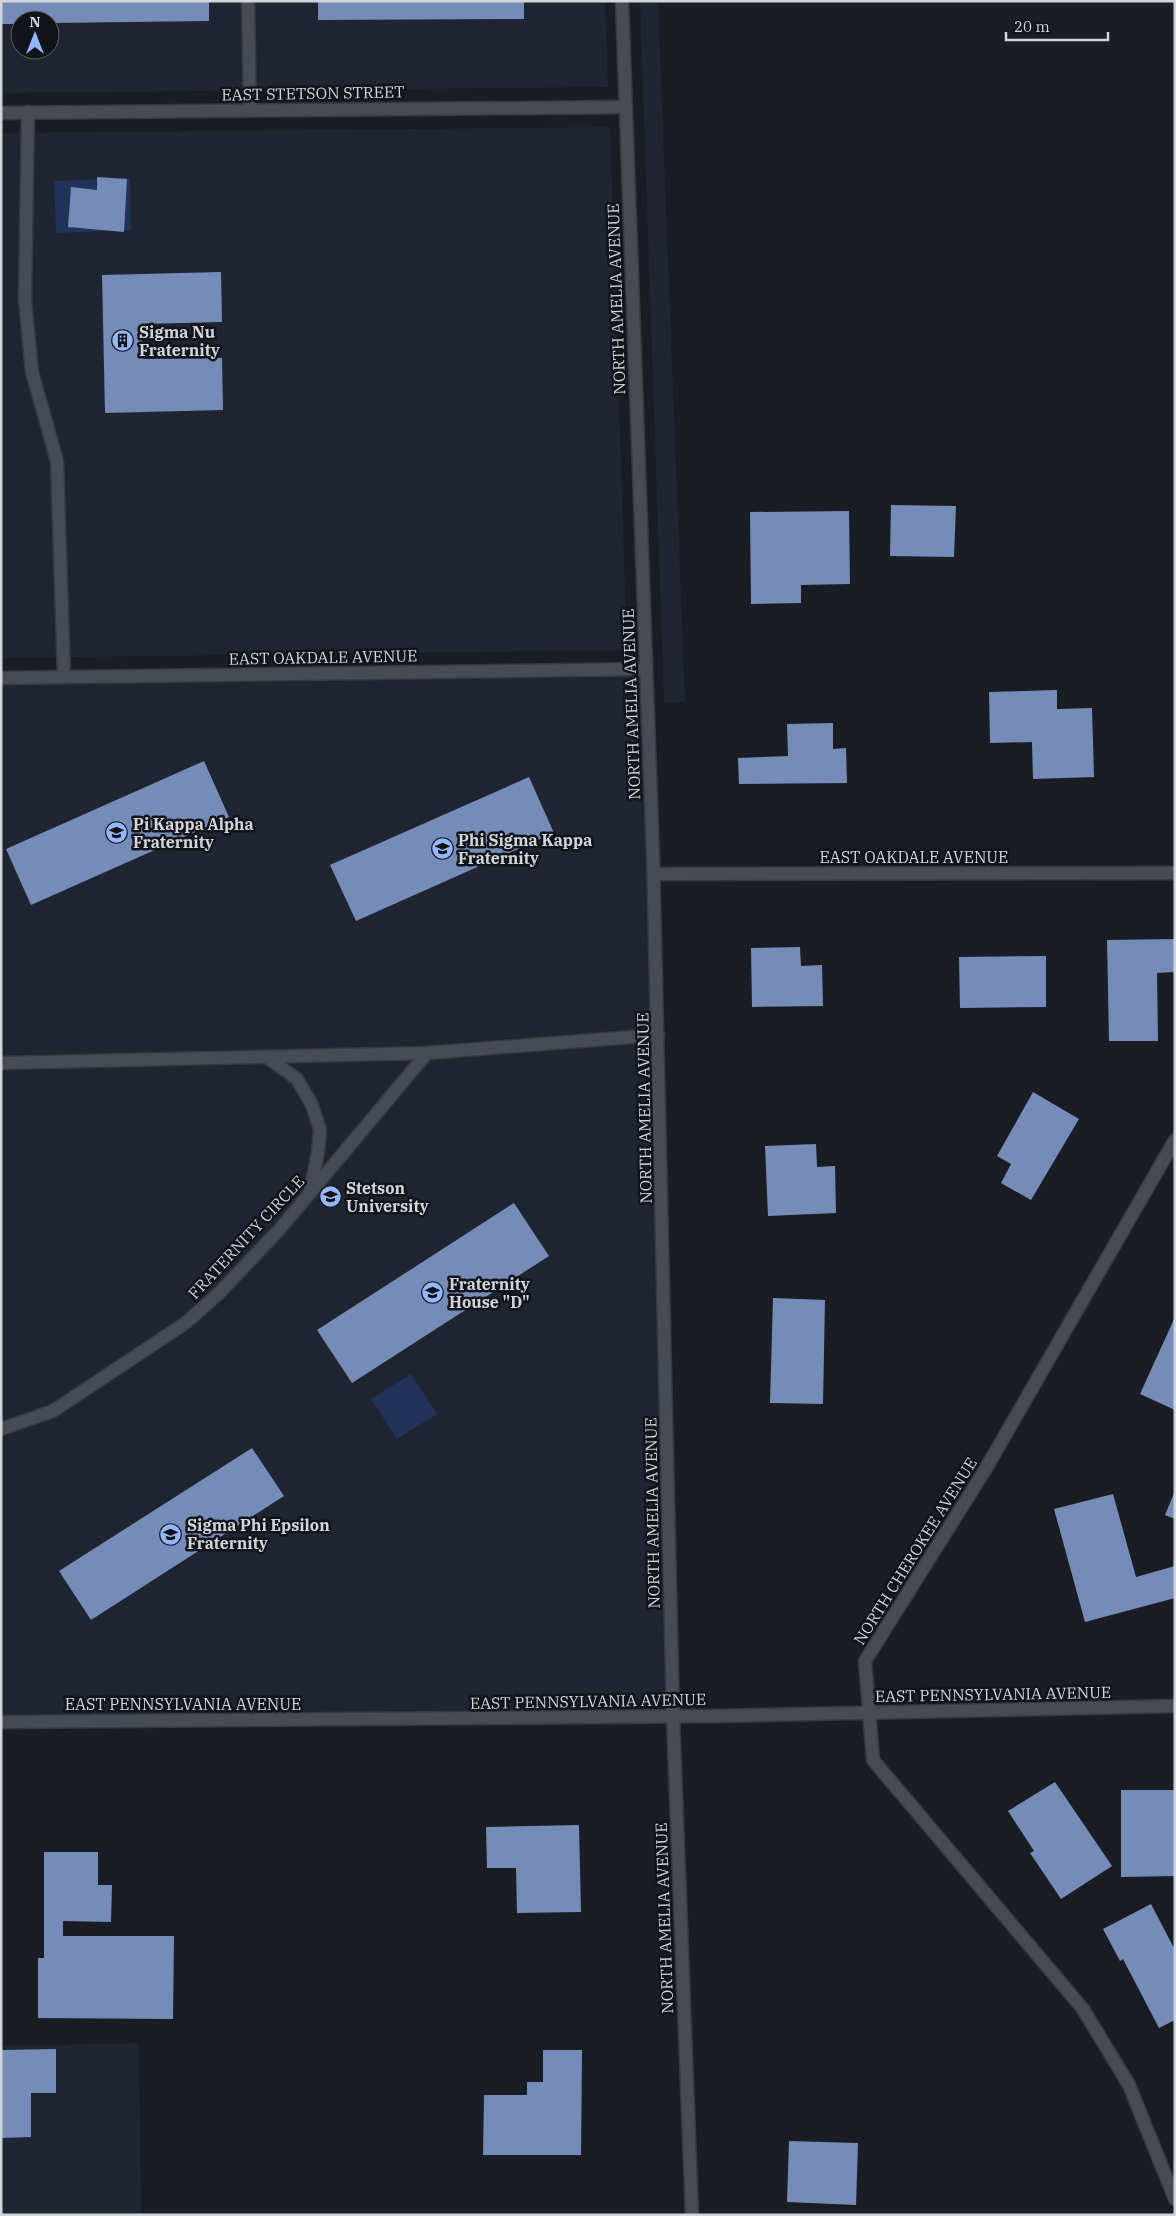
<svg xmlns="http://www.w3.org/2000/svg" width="1176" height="2216" viewBox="0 0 1176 2216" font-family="'IBM Plex Serif',serif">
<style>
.built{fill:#1f2531;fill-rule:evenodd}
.green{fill:#213358}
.building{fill:#768cb8}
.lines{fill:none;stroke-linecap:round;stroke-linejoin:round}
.service-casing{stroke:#36393e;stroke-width:15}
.minor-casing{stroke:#36393e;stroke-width:15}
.tertiary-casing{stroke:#36393e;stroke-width:15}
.secondary-casing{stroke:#36393e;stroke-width:15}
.service{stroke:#474b53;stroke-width:12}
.minor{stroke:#474b53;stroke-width:12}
.tertiary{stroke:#474b53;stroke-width:12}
.secondary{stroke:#474b53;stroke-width:12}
.labels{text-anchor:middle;stroke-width:5;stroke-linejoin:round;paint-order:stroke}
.street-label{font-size:16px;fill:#d2d5d9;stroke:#11141b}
.poi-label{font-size:16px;font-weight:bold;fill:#d2d5d9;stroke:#11141b;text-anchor:start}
</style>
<rect width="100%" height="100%" fill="#1a1e24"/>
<g class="built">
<path d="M1,1H605L608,87L1,93ZM20,20H50V50H20Z"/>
<path d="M640,1H658L685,702H664Z"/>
<path d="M610,127L627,650L1,658V133Z"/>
<path d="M645,669L673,1717L1,1722V678Z"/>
<path d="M139,2043L141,2215H1V2046Z"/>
</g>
<g class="green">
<path d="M130,178L131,230L56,233L54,181Z"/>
<path d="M411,1374L437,1414L397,1439L371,1399Z"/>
</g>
<g class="building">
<path d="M1,1H209V21L50,23V20H20V24H1Z"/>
<path d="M318,1H524V19L318,20Z"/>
<path d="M97,177L127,179L124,232L68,227L71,187L97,190Z"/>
<path d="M221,272L222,322L142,324L143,359L222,358L223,410L105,413L102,275Z"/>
<path d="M891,505L956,506L954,557L890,556Z"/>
<path d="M849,511L850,584L801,585V603L751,604L750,512Z"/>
<path d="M1057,690V709L1092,708L1094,777L1033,779L1032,742L990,743L989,692Z"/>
<path d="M833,723V749L846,748L847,783L739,784L738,758L788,756L787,724Z"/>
<path d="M204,761L229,817L31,905L6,849Z"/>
<path d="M529,777L554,833L356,921L330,865Z"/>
<path d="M1175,939V972L1157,973L1158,1041H1109L1107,940Z"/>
<path d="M800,947L801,966L822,965L823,1006L752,1007L751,948Z"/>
<path d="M1046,956V1007L960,1008L959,957Z"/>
<path d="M1033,1092L1079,1119L1031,1200L1001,1183L1011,1164L997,1156Z"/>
<path d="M816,1144L817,1167L835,1166L836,1213L768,1216L765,1146Z"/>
<path d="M514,1203L549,1256L352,1383L317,1330Z"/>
<path d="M773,1298L825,1300L823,1404L770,1403Z"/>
<path d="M1175,1317V1410L1140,1394Z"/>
<path d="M252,1448L284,1496L91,1620L59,1571Z"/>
<path d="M1175,1491V1519L1165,1515Z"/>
<path d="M1113,1494L1136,1577L1175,1566V1598L1085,1622L1054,1509Z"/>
<path d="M1055,1782L1112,1866L1061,1899L1030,1853L1034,1851L1008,1811Z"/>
<path d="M1121,1790H1175V1876L1121,1877Z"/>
<path d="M579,1825L581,1912L517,1913L516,1868H487L486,1827Z"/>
<path d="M44,1852H98V1885H112L111,1922L63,1921V1936H174L173,2019L38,2018V1958H44Z"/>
<path d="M1151,1904L1175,1950V2020L1159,2028L1123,1959L1120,1961L1103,1929Z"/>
<path d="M56,2049V2093H31V2137L1,2138V2050Z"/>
<path d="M543,2050H582L581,2155H483L484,2095H527V2082H543Z"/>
<path d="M789,2141L858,2143L856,2205L787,2202Z"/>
</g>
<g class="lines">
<defs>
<g id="service">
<path d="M248,1L250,110"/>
<path d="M28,112L25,300L32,372L57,461L64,677"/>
<path d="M268,1058L297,1079L312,1105L320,1130L318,1152L310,1192"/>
<path d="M1,1063L427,1053L658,1035"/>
<path d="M1,1429L53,1411L187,1322L220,1292L279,1230L427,1053"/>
</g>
<g id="minor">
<path d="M1,113L626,107"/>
<path d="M1,678L645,669"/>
<path d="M654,874L1175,873"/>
<path d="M1175,1140L985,1470L865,1661L873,1760L1083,2009L1129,2085L1175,2199"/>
</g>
<path id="tertiary" d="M1,1722L715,1716L1175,1706"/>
<path id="secondary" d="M622,1L653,856L673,1717L692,2215"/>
</defs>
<use href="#service" class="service-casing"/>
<use href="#minor" class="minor-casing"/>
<use href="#tertiary" class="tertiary-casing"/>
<use href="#secondary" class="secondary-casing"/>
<use href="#service" class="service"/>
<use href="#minor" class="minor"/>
<use href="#tertiary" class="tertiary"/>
<use href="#secondary" class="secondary"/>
</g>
<defs>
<symbol id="building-disc" viewBox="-11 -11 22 22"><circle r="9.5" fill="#94b7fd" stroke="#11141b"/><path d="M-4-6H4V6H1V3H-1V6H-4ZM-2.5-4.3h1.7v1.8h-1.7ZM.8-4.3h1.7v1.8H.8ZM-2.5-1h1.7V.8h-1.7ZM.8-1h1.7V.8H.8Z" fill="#111"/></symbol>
<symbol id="university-disc" viewBox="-11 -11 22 22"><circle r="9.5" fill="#94b7fd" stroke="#11141b"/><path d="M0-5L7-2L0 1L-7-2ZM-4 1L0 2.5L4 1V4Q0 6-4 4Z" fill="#111"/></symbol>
</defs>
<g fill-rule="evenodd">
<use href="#building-disc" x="110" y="328" width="25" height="25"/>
<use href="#university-disc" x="104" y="820" width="25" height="25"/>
<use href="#university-disc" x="430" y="836" width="25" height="25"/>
<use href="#university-disc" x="318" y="1184" width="25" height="25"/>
<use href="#university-disc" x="420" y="1280" width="25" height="25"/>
<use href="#university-disc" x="158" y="1522" width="25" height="25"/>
</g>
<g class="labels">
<g class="street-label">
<text transform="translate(313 93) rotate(-1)" y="6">EAST STETSON STREET</text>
<text transform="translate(616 299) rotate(-92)" y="6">NORTH AMELIA AVENUE</text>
<text transform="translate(323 657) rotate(-1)" y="6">EAST OAKDALE AVENUE</text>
<text transform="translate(631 704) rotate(-92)" y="6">NORTH AMELIA AVENUE</text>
<text x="914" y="863">EAST OAKDALE AVENUE</text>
<text transform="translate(644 1108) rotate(-91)" y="6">NORTH AMELIA AVENUE</text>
<text transform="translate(246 1237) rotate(-47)" y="6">FRATERNITY CIRCLE</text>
<text transform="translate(652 1513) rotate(-91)" y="6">NORTH AMELIA AVENUE</text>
<text transform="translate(915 1551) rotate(-58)" y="6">NORTH CHEROKEE AVENUE</text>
<text transform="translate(993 1694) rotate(-1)" y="6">EAST PENNSYLVANIA AVENUE</text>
<text transform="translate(588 1701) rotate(-1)" y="6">EAST PENNSYLVANIA AVENUE</text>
<text x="183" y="1710">EAST PENNSYLVANIA AVENUE</text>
<text transform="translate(664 1918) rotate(-92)" y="6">NORTH AMELIA AVENUE</text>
</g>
<g class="poi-label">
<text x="139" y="338">Sigma Nu<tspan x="139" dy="18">Fraternity</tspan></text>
<text x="133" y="830">Pi Kappa Alpha<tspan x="133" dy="18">Fraternity</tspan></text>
<text x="458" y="846">Phi Sigma Kappa<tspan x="458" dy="18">Fraternity</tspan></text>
<text x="346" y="1194">Stetson<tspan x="346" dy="18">University</tspan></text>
<text x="449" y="1290">Fraternity<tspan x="449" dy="18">House "D"</tspan></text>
<text x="187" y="1531">Sigma Phi Epsilon<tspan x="187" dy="18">Fraternity</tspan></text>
</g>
</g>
<rect width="1176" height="2216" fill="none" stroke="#d2d5d9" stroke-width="5"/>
<g transform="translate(35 35)"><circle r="24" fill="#11141b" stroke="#5e6167"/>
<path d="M0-4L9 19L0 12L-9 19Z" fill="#94b7fd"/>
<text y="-8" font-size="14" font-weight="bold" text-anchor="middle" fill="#d2d5d9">N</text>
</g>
<path d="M1006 32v8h102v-8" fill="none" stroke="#d2d5d9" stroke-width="2.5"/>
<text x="1014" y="32" font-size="15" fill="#d2d5d9" stroke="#11141b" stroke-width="4" paint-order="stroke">20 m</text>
</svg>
